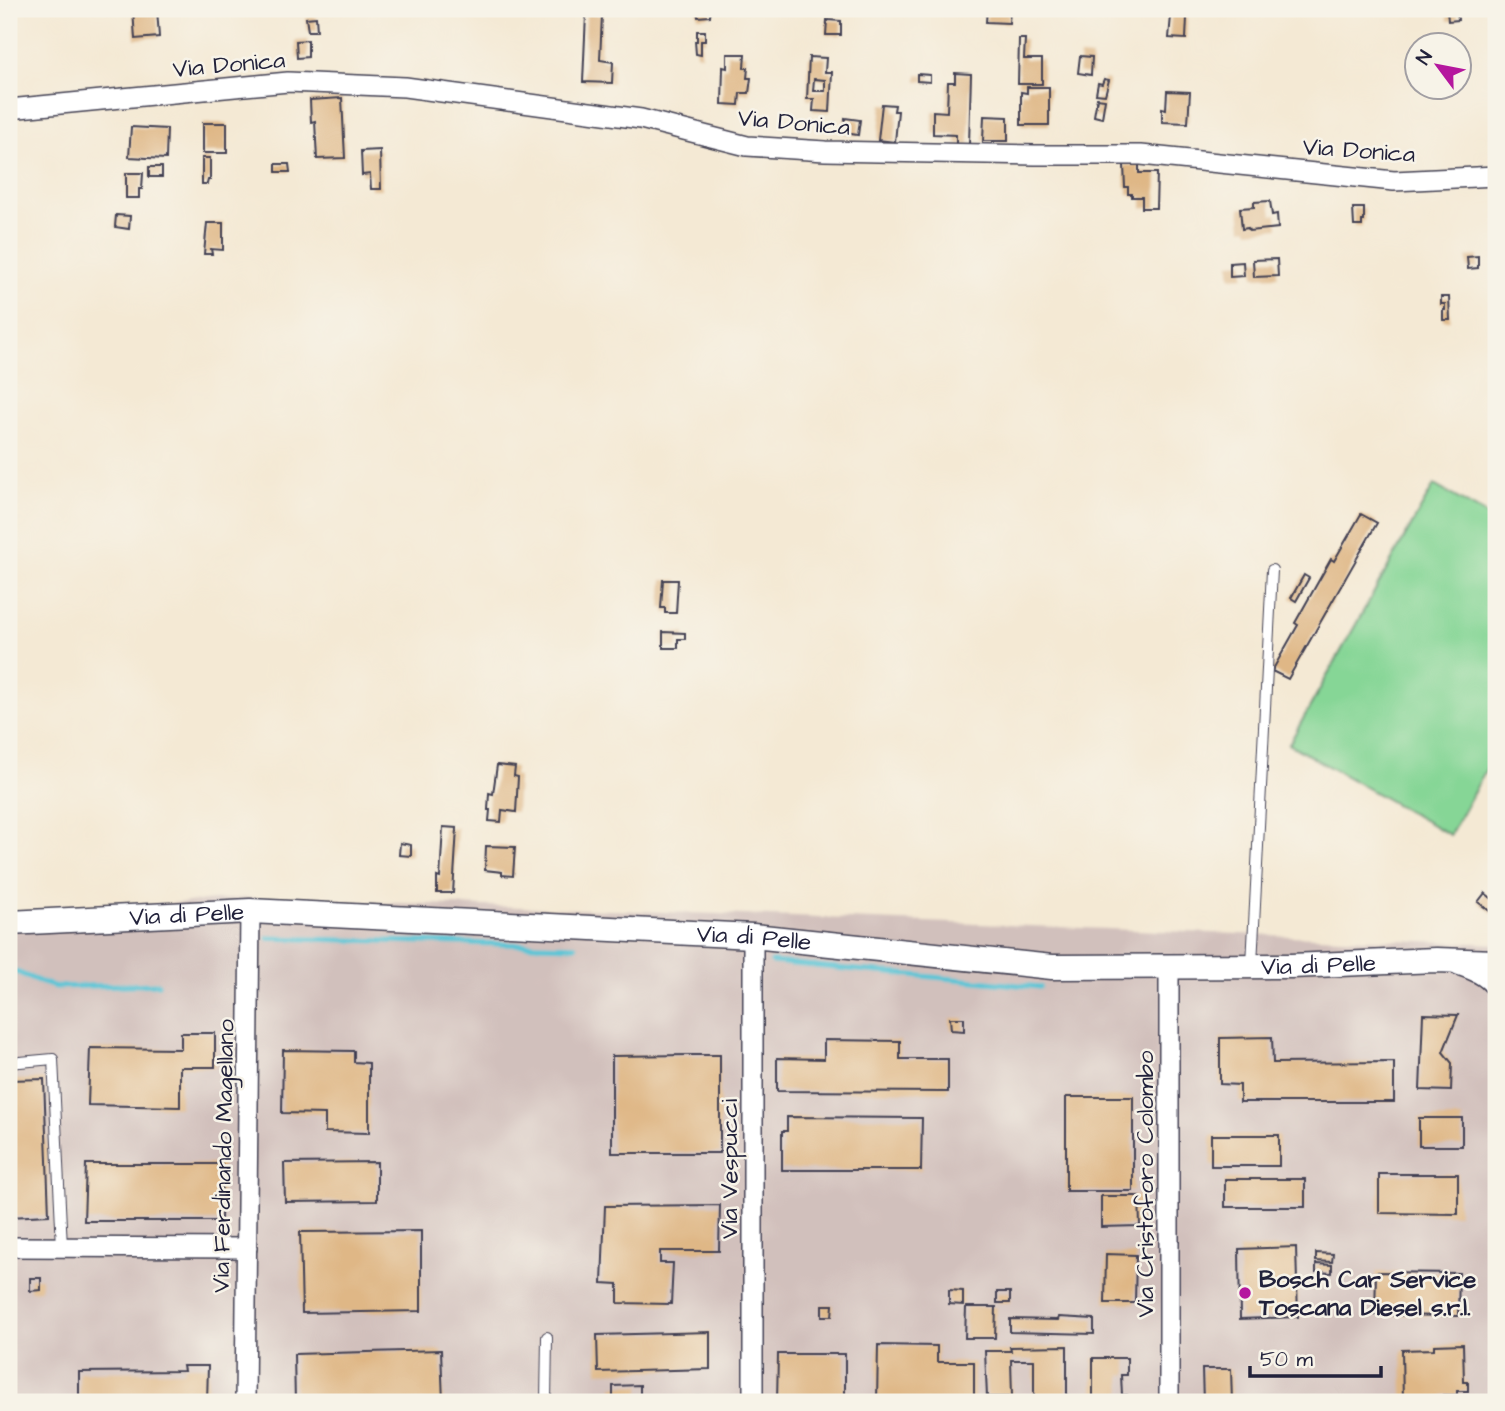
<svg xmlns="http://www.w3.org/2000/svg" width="1505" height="1411" viewBox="0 0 1505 1411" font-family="'Architects Daughter',sans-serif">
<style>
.industrial{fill:#d1c0bc}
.green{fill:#86d696;stroke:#547c68;stroke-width:2}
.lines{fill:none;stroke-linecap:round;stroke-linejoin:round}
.stream{stroke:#5bc5d6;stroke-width:5}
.building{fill:#dfb786;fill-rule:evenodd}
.service-casing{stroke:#424052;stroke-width:12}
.minor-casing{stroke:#424052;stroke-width:22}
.tertiary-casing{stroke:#424052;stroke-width:27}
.service{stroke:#fff;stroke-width:10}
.minor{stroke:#fff;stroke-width:19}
.tertiary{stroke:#fff;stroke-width:24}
.poi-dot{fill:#b5179e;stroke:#f7f3e8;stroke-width:2.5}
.labels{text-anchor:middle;stroke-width:5;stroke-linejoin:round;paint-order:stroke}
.street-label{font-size:24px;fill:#22223b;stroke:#f7f3e8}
.poi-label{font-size:24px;font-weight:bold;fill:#22223b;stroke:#f7f3e8;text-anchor:start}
</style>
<rect width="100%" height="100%" fill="#f7f3e8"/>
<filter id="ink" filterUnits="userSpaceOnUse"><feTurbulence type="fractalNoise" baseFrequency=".0143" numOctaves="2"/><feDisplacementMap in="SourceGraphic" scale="14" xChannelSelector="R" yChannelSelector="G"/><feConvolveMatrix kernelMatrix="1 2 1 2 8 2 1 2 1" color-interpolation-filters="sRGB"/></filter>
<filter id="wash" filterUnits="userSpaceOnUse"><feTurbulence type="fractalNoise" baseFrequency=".00686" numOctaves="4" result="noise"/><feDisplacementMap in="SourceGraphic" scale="28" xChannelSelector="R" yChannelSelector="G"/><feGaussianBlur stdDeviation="1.57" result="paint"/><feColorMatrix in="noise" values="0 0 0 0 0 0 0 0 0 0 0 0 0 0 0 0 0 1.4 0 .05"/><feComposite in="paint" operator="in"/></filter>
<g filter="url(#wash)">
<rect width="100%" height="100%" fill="#f4e9d4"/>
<path class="industrial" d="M245,898L637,911L1496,944V1402H9V915Z"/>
<path class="green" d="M1434,485L1496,520V752L1450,835L1289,744Z"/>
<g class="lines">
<g class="stream">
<path d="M268,938L575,946"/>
<path d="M772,962L1040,987"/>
<path d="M9,969L43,983L56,987L158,984"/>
</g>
</g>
<g id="blocks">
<g class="building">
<path d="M133,9H157L159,37L135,39Z"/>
<path d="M697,9H711L710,16L698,17Z"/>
<path d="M987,9H1010L1009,23L986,22Z"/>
<path d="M1447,9H1457L1458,20L1448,21Z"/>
<path d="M586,14L602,15L600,60L613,62L612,83L583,82Z"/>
<path d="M1171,16L1187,17L1186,39L1169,38Z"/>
<path d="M316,17L317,31H308L306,18Z"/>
<path d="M827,20L841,21V35H826Z"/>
<path d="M697,31H705V41H701V55L696,54L695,41H697Z"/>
<path d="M1019,39H1025L1024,59H1042V84H1018Z"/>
<path d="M308,40V57L297,58L296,41Z"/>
<path d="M727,54H745L744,68H748L747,78H751L749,93H740L739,105L722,104L723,67L727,68Z"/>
<path d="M1080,56L1092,57L1091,75L1078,73Z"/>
<path d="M809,57L826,58L825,72H832L830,112L813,111L814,99H807ZM814,79L825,80V91H813Z"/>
<path d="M955,73L971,74L969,145L956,144V135L933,134V111L947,112L948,82H955Z"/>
<path d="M917,74L930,75V82L917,81Z"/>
<path d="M1104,79L1109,80L1105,95L1096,94L1098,83L1102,84Z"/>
<path d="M1027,87H1049V125H1021V92L1027,93Z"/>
<path d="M1167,91L1190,92L1188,123L1162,122V108L1166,109Z"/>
<path d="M342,98L345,158L317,159L315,121L311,122L310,100Z"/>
<path d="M1097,98L1105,99L1102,118L1094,116Z"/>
<path d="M882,104L895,105L894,111H898L895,142L878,140Z"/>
<path d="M984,116L1008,117V141H983Z"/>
<path d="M845,118L860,120L858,135L844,133Z"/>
<rect x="203" y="123" width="24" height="30"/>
<path d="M131,127L167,129L166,159L129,157Z"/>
<path d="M380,150L381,189H371L370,174L362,175L361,151Z"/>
<path d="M202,158H210V180H208L207,184H202Z"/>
<path d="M276,164H289L290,172H276Z"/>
<path d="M1124,165H1139V173H1157L1156,208H1142V197H1132V194H1128V187H1125Z"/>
<rect x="149" y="167" width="13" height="10"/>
<path d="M126,173H143L142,189H139V198H126Z"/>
<path d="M1270,201L1272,215L1277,214L1278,228L1249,231L1248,228L1242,229L1240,208L1254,207V202Z"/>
<path d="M1353,208H1364V221H1362V226H1354Z"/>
<path d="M116,215L130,216L129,229L115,227Z"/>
<path d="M207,223H223V250L211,249L212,254H204Z"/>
<path d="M1478,256V268L1468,269L1467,257Z"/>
<path d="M1277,259L1278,276L1254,277L1253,260Z"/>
<path d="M1243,262L1244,276L1230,277V263Z"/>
<path d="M1441,297H1449L1450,320H1443V310H1445V304H1441Z"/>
<path d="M1361,514L1377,523L1288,679L1272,671L1298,625L1295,623L1331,559L1334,561Z"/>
<path d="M1304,575L1309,578L1296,601L1291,598Z"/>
<path d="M663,580H678L676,613H665V608H661Z"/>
<path d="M663,632L685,633V639H678V648H663Z"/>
<path d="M497,765L515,767L514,776L518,777L516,812L502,810L501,822L489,821L490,810H488L489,793L493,794Z"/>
<path d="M443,827L457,828L453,893H437V877L440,878Z"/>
<path d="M400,843L411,845V856L399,855Z"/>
<path d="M486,846L515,847L513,876L502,875V872L485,870Z"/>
<path d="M1485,893L1496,902V916L1478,902Z"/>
<path d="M1423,1014L1458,1015L1443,1052L1452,1063L1451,1091L1420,1090Z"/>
<path d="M950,1018H964V1031L951,1030Z"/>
<path d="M181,1033H215V1067H180V1107L88,1105L90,1048L181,1049Z"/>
<path d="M1272,1037L1273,1063L1394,1062V1102H1240V1085L1220,1084V1038Z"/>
<path d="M824,1040L900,1041V1059H948V1092L777,1091V1058L824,1059Z"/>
<path d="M283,1050L354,1051V1062L369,1063V1133L325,1132V1114L282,1113Z"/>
<path d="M689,1055H720V1153H612V1056Z"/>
<path d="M44,1079L49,1215L9,1217V1080Z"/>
<rect x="1066" y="1097" width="67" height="94"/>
<path d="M787,1117L922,1118L921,1170H782V1131H787Z"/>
<rect x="1419" y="1118" width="43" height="28"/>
<rect x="1211" y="1135" width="68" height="31"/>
<path d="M377,1162V1201L285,1202L284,1163Z"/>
<path d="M86,1164H222L221,1221H84Z"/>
<path d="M1379,1174H1458V1214L1379,1213Z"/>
<rect x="1225" y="1179" width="80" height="28"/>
<path d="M1101,1196H1139L1140,1226L1101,1227Z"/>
<path d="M720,1205L719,1251H660V1263H673L671,1304L618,1303V1284L602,1283L605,1206Z"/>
<path d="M421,1231V1311L302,1313L300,1232Z"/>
<path d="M1296,1247L1298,1317L1240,1319L1239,1249Z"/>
<path d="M1316,1253L1333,1254L1332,1262L1316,1261Z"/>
<path d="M1106,1254L1136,1255L1135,1303H1105Z"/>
<path d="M1316,1264L1332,1265V1273L1316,1272Z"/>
<path d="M1376,1272L1459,1273L1458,1316L1375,1315Z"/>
<path d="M30,1278H41V1290L30,1291Z"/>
<path d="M949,1290L963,1291V1305L949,1304Z"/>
<rect x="997" y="1292" width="13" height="11"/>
<path d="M822,1305H833L832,1316H822Z"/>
<path d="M966,1307H996L995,1338H965Z"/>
<path d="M1059,1317L1094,1319V1334L1010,1332V1319L1058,1320Z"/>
<path d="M710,1332V1369L598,1372L597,1335Z"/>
<path d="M1463,1344L1464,1382H1468V1391H1457V1395H1443L1444,1402H1403L1402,1350L1434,1349V1345Z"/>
<path d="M878,1345L937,1346V1362H974V1402H877Z"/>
<path d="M1067,1346V1402H1034V1360H1011L1012,1397H987L985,1351H1011L1010,1347Z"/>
<path d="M441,1350L443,1402H295L294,1354Z"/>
<path d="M778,1354H845V1402H777Z"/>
<path d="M1093,1358H1127V1375H1121L1122,1395H1127V1402H1093Z"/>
<path d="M183,1366H208L207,1402H79V1372L184,1371Z"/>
<path d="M1202,1369H1231L1232,1402H1203Z"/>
<path d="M640,1385V1399L721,1396V1402H613V1386Z"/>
</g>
</g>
</g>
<g filter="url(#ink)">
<use href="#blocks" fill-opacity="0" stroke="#424052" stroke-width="2"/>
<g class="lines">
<defs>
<g id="service">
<path d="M1252,964L1272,570"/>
<path d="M9,1063L53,1059L62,1247"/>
<path d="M546,1402L547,1337"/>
</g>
<g id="minor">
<path d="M9,109L288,82L405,87L641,119L747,146L825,151L1035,155H1141L1394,181L1496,176"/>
<path d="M753,936V1402"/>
<path d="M1458,965C1473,970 1486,975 1496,988"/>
<path d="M1169,966V1402"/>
<path d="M9,1247L247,1248"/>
<path d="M245,1402L250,911"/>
</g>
<g id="tertiary">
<path id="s1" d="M9,923L250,911L753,936L1052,967L1291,966L1436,960L1496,962"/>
</g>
</defs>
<use href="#service" class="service-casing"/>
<use href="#minor" class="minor-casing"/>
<use href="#tertiary" class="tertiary-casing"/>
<use href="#service" class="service"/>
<use href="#minor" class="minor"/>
<use href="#tertiary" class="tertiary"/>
</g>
</g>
<circle class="poi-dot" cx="1245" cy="1293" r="7"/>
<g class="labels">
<g class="street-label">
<text transform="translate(229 64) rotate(-5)" y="8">Via Donica</text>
<text transform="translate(794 122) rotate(5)" y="8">Via Donica</text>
<text transform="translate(1359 150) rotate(4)" y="8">Via Donica</text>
<text dy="8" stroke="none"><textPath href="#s1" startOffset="178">Via di Pelle</textPath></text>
<text dy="8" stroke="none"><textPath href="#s1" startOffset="746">Via di Pelle</textPath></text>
<text dy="8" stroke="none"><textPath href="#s1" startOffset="1312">Via di Pelle</textPath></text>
<text transform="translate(223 1156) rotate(-89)" y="8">Via Ferdinando Magellano</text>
<text transform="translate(729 1169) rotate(-90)" y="8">Via Vespucci</text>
<text transform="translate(1145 1184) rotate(-90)" y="8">Via Cristoforo Colombo</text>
</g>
<g class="poi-label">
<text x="1259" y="1287">Bosch Car Service<tspan x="1259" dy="28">Toscana Diesel s.r.l.</tspan></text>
</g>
</g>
<rect width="1505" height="1411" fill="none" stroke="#f7f3e8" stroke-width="35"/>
<g transform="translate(1438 66) rotate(302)"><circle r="33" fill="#f7f3e8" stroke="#a29fa3" stroke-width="2"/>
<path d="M0-5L12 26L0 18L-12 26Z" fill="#b5179e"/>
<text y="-10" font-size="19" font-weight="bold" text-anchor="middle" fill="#22223b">N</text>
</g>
<path d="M1250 1366v10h131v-10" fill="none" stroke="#22223b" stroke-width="3.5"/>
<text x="1260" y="1366" font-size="21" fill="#22223b" stroke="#f7f3e8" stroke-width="5" paint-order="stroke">50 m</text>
</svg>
